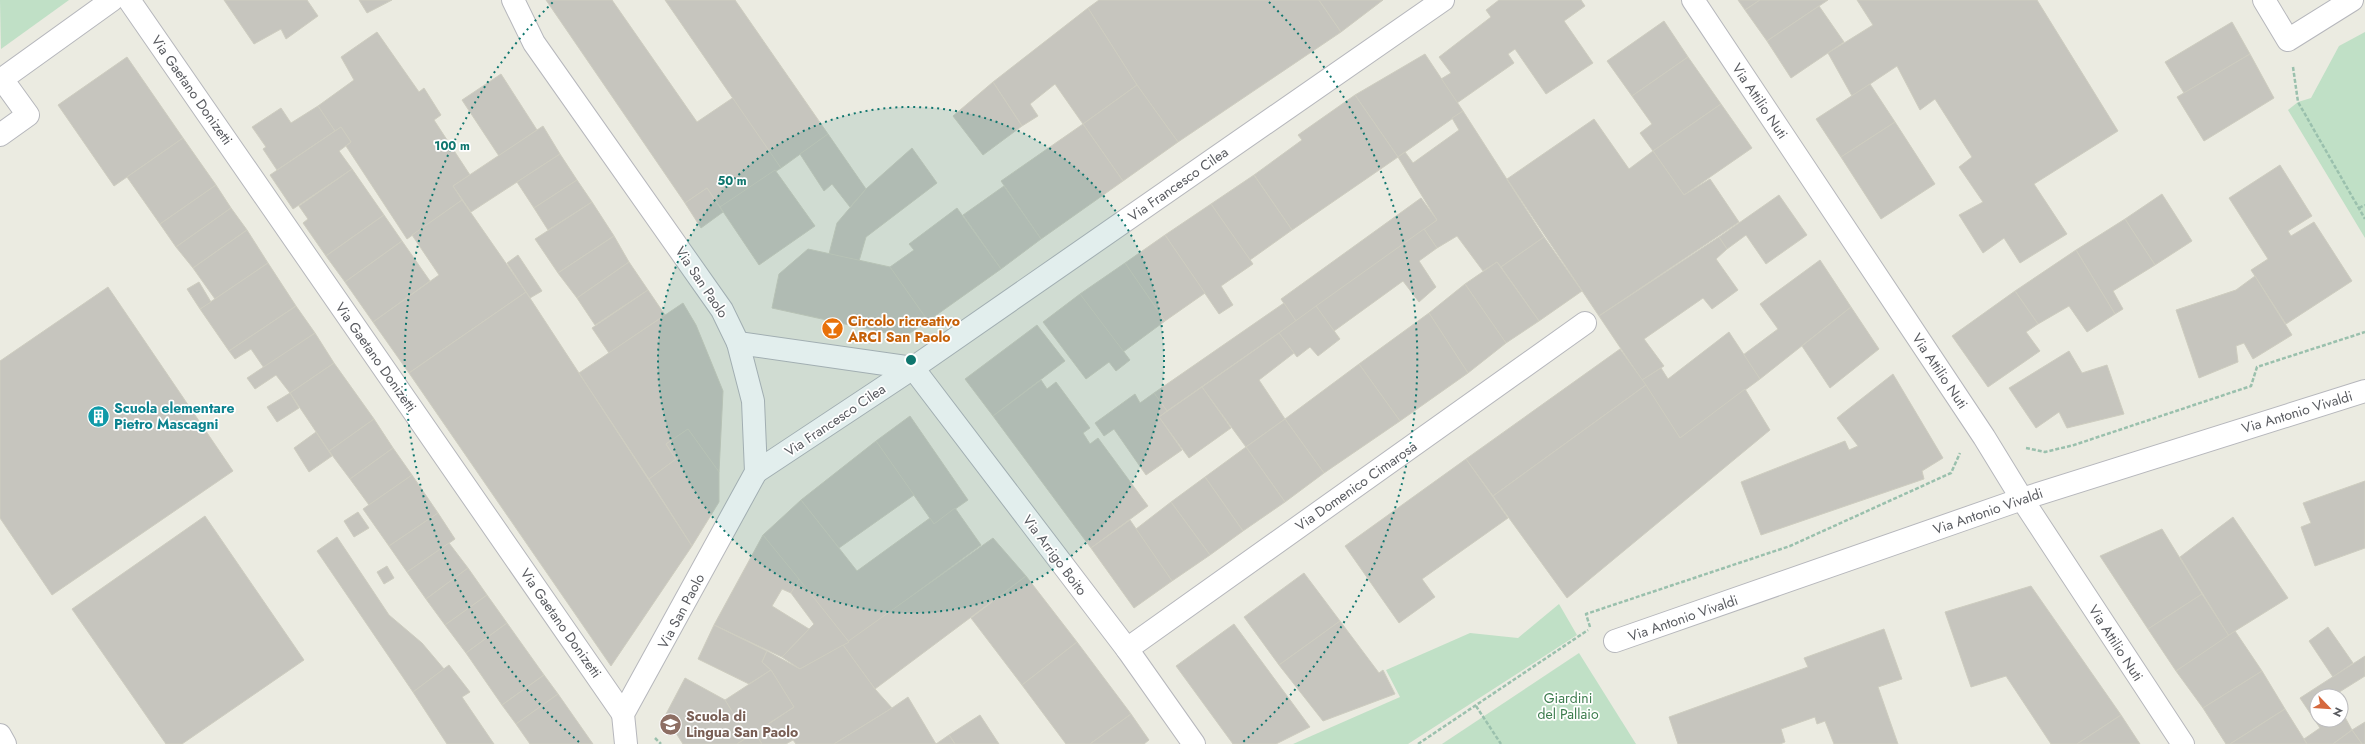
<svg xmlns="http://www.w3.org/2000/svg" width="2365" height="744" viewBox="0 0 2365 744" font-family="Jost,sans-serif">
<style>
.green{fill:#c0e0c6}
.building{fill:#c6c5be;stroke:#cecdc0}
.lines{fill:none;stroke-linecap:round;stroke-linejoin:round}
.minor-casing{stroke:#b6b7bc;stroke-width:24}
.path{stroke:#9ac0ad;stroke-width:2.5;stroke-dasharray:4 2;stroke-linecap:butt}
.minor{stroke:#fff;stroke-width:22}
.ring{fill:none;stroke:#0f766e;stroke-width:2;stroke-dasharray:2 4}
.labels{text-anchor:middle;stroke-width:3.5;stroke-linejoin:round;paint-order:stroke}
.street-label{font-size:14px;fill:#595b60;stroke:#fff}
.food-label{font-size:14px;font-weight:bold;fill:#c56008;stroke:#fff;text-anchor:start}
.culture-label{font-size:14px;font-weight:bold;fill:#0d838f;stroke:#fff;text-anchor:start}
.park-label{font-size:14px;fill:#3c7c4d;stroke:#fff}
.education-label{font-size:14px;font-weight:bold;fill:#785e54;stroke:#fff;text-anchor:start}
.centre{fill:#0f766e;stroke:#fff;stroke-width:2}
.ring-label{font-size:12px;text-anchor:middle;font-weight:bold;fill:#0f766e;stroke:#fff;stroke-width:3.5;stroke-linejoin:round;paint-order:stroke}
</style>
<rect width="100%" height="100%" fill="#ebebe1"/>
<g class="green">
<path d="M0,0H69L1,49Z"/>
<path d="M2365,32V238L2288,110L2298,102L2311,98L2339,46Z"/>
<path d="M1559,604L1577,635L1408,744H1293L1400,697L1386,670L1470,633L1518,638Z"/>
<path d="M1579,653L1636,744H1442Z"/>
</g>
<g class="building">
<path d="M224,0H307L318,16L286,39L281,29L254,44Z"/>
<path d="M359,0H392L367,13Z"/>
<path d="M546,0H612L697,122L734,97L781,168L720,207L707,188L685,203Z"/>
<path d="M665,0H735L828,134L781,168Z"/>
<path d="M1099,0H1319L1341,32L1178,142L1137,85L1088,8Z"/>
<path d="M1319,0H1383L1341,32Z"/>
<path d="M1499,0H1581L1585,6L1564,21L1593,63L1546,94L1515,49L1508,54L1514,63L1457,103L1441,79L1451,73L1439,57L1491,17L1486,10Z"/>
<path d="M1738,0H1760L1745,10Z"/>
<path d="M1760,0H1828L1767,41L1745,10Z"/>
<path d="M1857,0H2037L2118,131L2034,184L2067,234L2020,263L2004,238L1983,253L1959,215L1983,202L1959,167L1972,157L1935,99L1920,110L1897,66L1852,96L1828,53L1873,25Z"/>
<path d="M1819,6L1844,42L1791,78L1767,41Z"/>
<path d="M1088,8L1137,85L1083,124L1055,84L1030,104L1038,116L1022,126L993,82Z"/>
<path d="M1664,21L1688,57L1632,96L1607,61Z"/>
<path d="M2232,22L2250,54L2184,93L2165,62Z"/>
<path d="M377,32L419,92L424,88L441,115L434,120L470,175L453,186L462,200L407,239L346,146L351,142L341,127L335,131L318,106L354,80L341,57Z"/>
<path d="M1425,54L1463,111L1398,157L1355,95Z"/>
<path d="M2250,54L2274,98L2204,141L2177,97Z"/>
<path d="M127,57L183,138L114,186L58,105Z"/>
<path d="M1688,57L1721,104L1653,151L1640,133L1652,124L1632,96Z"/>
<path d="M501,74L537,130L499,156L462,100Z"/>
<path d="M993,82L1022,126L983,155L953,116Z"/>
<path d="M1870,84L1895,122L1841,157L1816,119Z"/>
<path d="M1137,85L1178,142L1123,181L1083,124Z"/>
<path d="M1355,95L1398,157L1292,230L1254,175L1302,140L1298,135Z"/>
<path d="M1721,104L1752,148L1684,195L1653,151Z"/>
<path d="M318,106L335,131L277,170L263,149L266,147L252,127L281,108L291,123Z"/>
<path d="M1463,111L1544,237L1501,267L1497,262L1483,271L1457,236L1437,248L1424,229L1437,220L1398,157L1405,152L1413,163L1459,130L1452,118Z"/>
<path d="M1594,119L1629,169L1653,151L1684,195L1710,179L1739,222L1599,316L1507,179Z"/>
<path d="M1895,122L1935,184L1881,219L1841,157Z"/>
<path d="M1083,124L1123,181L1041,239L1001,181Z"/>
<path d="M543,126L560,154L471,212L453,186Z"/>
<path d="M341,127L351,142L339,151L352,169L293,209L270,175Z"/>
<path d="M828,134L866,189L850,207L832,184L824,191L800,154Z"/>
<path d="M183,138L216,185L160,224L127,177Z"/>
<path d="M912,148L937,183L866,237L859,261L829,254L837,223L866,189Z"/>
<path d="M560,154L577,180L534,208L517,182Z"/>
<path d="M2280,165L2312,216L2288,231L2291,236L2314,222L2352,281L2286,324L2251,270L2268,259L2229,198Z"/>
<path d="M352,169L384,215L326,256L303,223L308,219L299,206Z"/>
<path d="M775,170L815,226L759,265L720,207Z"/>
<path d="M1254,175L1292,230L1250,260L1211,204Z"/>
<path d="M577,180L592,202L548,230L534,208Z"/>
<path d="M216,185L231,208L176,247L160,224Z"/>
<path d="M1004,186L1041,239L1001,269L963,215Z"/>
<path d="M707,188L723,212L701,228L685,203Z"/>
<path d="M2162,194L2192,241L2155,265L2125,219Z"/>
<path d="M1779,195L1807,235L1766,264L1746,235L1727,249L1719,237Z"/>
<path d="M1421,198L1437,220L1296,321L1281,299Z"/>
<path d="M462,200L526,292L409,373L373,322L439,275L412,235Z"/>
<path d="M592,202L614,236L558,273L535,239Z"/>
<path d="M1211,204L1253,264L1221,286L1233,305L1219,314L1165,235Z"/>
<path d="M231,208L247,230L193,268L176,247Z"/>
<path d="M957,208L1001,269L928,321L890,267L914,250L909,244Z"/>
<path d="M384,215L402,241L345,282L326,256Z"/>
<path d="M2125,219L2155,265L2113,291L2123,309L2115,314L2076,250Z"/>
<path d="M1424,229L1437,248L1419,261L1436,287L1419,302L1403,281L1334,331L1316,306Z"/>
<path d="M247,230L268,263L215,299L193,268Z"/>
<path d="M1165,235L1205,293L1165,321L1125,263Z"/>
<path d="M614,236L629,262L577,298L558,273Z"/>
<path d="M1544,237L1582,291L1539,321L1501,267Z"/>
<path d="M1719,237L1727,249L1716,259L1738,290L1712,309L1703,298L1644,339L1664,366L1642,380L1599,316Z"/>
<path d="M402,241L430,281L373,322L345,282Z"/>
<path d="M808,249L890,267L928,321L904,337L772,308L779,274Z"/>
<path d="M2076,250L2115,314L2087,332L2069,306L2038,324L2015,291Z"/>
<path d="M518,255L542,291L530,298L507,263Z"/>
<path d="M1820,260L1851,307L1760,379L1743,355L1778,329L1760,304Z"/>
<path d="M629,262L648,290L595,325L577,298Z"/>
<path d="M1497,262L1539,321L1506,343L1465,284Z"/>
<path d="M268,263L296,306L229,351L200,309Z"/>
<path d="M1125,263L1165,321L1123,352L1080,294Z"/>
<path d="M2255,276L2292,335L2253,359L2244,343L2236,346L2238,362L2199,378L2176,310L2236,290Z"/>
<path d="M199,282L211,302L200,309L187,289Z"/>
<path d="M1465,284L1506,343L1468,373L1429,313Z"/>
<path d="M108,287L233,471L52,595L0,518V361Z"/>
<path d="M648,290L665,315L609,353L592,328Z"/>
<path d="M2015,291L2038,324L2026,332L2040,351L1988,387L1952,336Z"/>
<path d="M526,292L692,546L611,666L409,373Z"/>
<path d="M1080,294L1130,360L1116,371L1109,362L1086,379L1043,322Z"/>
<path d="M683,303L696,325L723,391L719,472L688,429L666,444L676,459L649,479L579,373Z"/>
<path d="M1284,303L1296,321L1167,411L1154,393Z"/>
<path d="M296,306L315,333L264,368L251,349L235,359L229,351Z"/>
<path d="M1316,306L1340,339L1318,356L1310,347L1297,357L1279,333Z"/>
<path d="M1851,307L1879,349L1830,388L1802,346Z"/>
<path d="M1429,313L1468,373L1400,421L1359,364Z"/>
<path d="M1037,325L1065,361L993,416L965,379Z"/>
<path d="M1729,332L1760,379L1680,438L1642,380L1661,368L1668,379Z"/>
<path d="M315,333L334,363L290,393L276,375L255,389L247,378Z"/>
<path d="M1279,333L1294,353L1259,380L1285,419L1246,447L1202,387Z"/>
<path d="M1620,349L1646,385L1493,496L1466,459Z"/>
<path d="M2069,351L2082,373L2107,365L2124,414L2067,428L2059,412L2036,428L2009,388Z"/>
<path d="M334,363L374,419L329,451L290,393Z"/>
<path d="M1359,364L1400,421L1324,473L1285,419Z"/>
<path d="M1893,374L1943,458L1922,471L1924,479L1761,535L1741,482L1845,441L1849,450L1858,446L1837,418Z"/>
<path d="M1041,380L1047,389L1056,382L1090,428L1083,433L1090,444L1098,438L1148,506L1091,548L993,416Z"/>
<path d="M1646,385L1680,438L1745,389L1770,430L1567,598L1493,496Z"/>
<path d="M1202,387L1231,428L1189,458L1159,417Z"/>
<path d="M290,393L299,408L277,422L267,407Z"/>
<path d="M1154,393L1167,411L1159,417L1182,450L1146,475L1114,429L1104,436L1095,423L1135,394L1140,403Z"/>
<path d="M910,416L968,500L934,524L876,441Z"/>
<path d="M374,419L393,448L350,479L329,451Z"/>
<path d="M1285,419L1324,473L1285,502L1246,447Z"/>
<path d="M688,429L719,472V502L692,546L649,479L676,459L666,444Z"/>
<path d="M316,432L332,456L309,472L294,448Z"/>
<path d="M876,441L914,495L839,548L801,500Z"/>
<path d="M1246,447L1285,502L1243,531L1205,477Z"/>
<path d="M393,448L412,475L369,505L350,479Z"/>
<path d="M1466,459L1508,518L1422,579L1435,597L1399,623L1345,546Z"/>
<path d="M412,475L438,513L389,546L363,509Z"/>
<path d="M1205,477L1243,531L1210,555L1171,502Z"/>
<path d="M2365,481V548L2315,566L2301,527L2311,523L2303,503Z"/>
<path d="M801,500L857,571L930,518L934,524L955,508L981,545L849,642L763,535Z"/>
<path d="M1171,502L1210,555L1172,581L1136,529Z"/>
<path d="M358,512L369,528L354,537L344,521Z"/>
<path d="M438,513L455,539L407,572L389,546Z"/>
<path d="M205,516L304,660L182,744H166L72,609Z"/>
<path d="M2233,517L2288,598L2235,631L2229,636L2180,557Z"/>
<path d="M1130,520L1172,581L1134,608L1091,548Z"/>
<path d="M2162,529L2202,594L2148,629L2100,556Z"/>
<path d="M763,535L799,579L791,593L782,589L772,606L809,629L782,657L714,625Z"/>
<path d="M337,537L389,615L422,643L444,669L413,692L317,551Z"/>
<path d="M993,538L1026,576L875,689L843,645Z"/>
<path d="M449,543L468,568L426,599L407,572Z"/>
<path d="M387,566L394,578L384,584L377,572Z"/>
<path d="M468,568L487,595L445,625L426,599Z"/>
<path d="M1304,573L1340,621L1279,665L1244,617Z"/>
<path d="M1026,576L1077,642L1022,685L971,618Z"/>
<path d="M799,579L849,642L800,669L782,657L814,624L791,593Z"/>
<path d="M2031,586L2121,715L2077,744H2051L2006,676L1971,687L1945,612Z"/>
<path d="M2202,594L2229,636L2176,671L2148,629Z"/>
<path d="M487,595L507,623L466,653L445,625Z"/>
<path d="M1340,621L1379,673L1383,670L1395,694L1323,721L1279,665Z"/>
<path d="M507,623L544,675L502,705L466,653Z"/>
<path d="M1234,624L1310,727L1276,744H1233L1176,666Z"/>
<path d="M714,625L767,651L762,662L771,670L749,684L698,659Z"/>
<path d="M2328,627L2353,663L2333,677L2309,641Z"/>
<path d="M1884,629L1902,679L1878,687L1898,744H1834L1825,721L1817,724L1815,717L1781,729L1785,742L1780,744H1678L1669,717L1808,667L1804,658Z"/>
<path d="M2235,631L2262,671L2203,708L2176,671Z"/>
<path d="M1077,642L1131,714L1090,744H1066L1022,685Z"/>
<path d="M843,645L875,689L892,708L834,744H796L793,740L786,744H762L755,733L794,707L771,670L762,662L767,651L800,669Z"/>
<path d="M2365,656V676L2333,696H2317V720H2341V710L2352,730L2333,744H2307L2304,739L2320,728L2300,698Z"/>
<path d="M449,665L470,692L462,697L494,744H447L413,692Z"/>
<path d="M771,670L794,707L748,737L725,700Z"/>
<path d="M2262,671L2285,709L2230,744H2226L2203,708Z"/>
<path d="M544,675L558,694L516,724L502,705Z"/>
<path d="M685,678L725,700L748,737L737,744H683L665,716Z"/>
<path d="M558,694L593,744H530L516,724Z"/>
<path d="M908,697L936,744H834L892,708Z"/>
<path d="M2285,709L2307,744H2230Z"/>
<path d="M1131,714L1149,740L1144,744H1090Z"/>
<path d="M980,715L999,744H955L949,735Z"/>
<path d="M2121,715L2140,744H2077Z"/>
<path d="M2365,722V744H2362L2352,730Z"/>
<path d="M2352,730L2362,744H2333Z"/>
<path d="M755,733L762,744H737L748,737Z"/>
<path d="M949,735L955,744H936Z"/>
</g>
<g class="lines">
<defs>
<g id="minor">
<path d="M129,0L623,714"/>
<path d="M513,0L534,43L722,310L738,343L753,401L756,472L623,714L626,744"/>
<path d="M1693,0L1984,437L2022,499L2183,744"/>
<path d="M2264,0L2288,40L2352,0"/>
<path d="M0,135L28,115L2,79L112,0"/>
<path d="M738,343L913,368L1127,649L1194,744"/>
<path d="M756,472L913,368L1443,0"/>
<path d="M1615,641L2022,499L2365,391"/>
<path d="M1127,649L1585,323"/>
<path d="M0,735L5,744"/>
</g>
</defs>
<use href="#minor" class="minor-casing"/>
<g class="path">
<path d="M2293,67L2298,102L2365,219"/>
<path d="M2359,208L2365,205"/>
<path d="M2026,448L2045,452L2074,445L2251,386L2257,367L2365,332"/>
<path d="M1590,627L1586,614L1790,546L1951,473L1960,453"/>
<path d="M1476,706L1501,744"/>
<path d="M655,738L661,744"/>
<path d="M1418,744L1588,630"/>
</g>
<use href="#minor" class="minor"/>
</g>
<circle cx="911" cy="360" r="253" fill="#0f766e" fill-opacity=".12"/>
<g class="ring">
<circle cx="911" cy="360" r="253"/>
<path d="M579 742A506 506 0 0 1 553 2M1269 2A506 506 0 0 1 1243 742"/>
</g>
<defs>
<symbol id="bar-disc" viewBox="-11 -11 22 22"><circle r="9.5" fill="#e8710a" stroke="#fff"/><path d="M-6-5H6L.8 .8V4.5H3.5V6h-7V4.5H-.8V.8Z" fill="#fff"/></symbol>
<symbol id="building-disc" viewBox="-11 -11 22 22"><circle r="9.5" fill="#0f9aa8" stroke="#fff"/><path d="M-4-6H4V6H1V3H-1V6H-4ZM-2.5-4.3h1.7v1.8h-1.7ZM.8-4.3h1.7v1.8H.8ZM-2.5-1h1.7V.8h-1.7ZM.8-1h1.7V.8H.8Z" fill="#fff"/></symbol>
<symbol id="school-disc" viewBox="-11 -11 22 22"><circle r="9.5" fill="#8d6e63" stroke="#fff"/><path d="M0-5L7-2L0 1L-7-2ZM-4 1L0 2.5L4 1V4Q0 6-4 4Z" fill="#fff"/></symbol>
</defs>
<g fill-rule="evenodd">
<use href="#bar-disc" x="820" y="316" width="25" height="25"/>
<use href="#building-disc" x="86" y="404" width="25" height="25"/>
<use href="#school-disc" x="658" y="712" width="25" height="25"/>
</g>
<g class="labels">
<g class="street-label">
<text transform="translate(192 90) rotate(55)" y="5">Via Gaetano Donizetti</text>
<text transform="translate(1760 101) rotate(56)" y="5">Via Attilio Nuti</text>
<text transform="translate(1178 184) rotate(-35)" y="5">Via Francesco Cilea</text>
<text transform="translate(702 282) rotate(56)" y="5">Via San Paolo</text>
<text transform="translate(376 357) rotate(55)" y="5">Via Gaetano Donizetti</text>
<text transform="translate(1940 371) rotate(56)" y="5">Via Attilio Nuti</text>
<text transform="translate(2297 412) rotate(-17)" y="5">Via Antonio Vivaldi</text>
<text transform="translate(835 420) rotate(-34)" y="5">Via Francesco Cilea</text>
<text transform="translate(1356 486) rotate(-35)" y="5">Via Domenico Cimarosa</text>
<text transform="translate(1988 511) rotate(-19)" y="5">Via Antonio Vivaldi</text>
<text transform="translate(1055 555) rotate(53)" y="5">Via Arrigo Boito</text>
<text transform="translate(681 611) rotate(-62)" y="5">Via San Paolo</text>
<text transform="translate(1683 618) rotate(-19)" y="5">Via Antonio Vivaldi</text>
<text transform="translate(561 623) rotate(55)" y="5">Via Gaetano Donizetti</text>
<text transform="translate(2116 643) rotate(57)" y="5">Via Attilio Nuti</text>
</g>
<g class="food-label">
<text x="848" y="326">Circolo ricreativo<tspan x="848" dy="16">ARCI San Paolo</tspan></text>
</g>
<g class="culture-label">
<text x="114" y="413">Scuola elementare<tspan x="114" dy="16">Pietro Mascagni</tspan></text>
</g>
<g class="park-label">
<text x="1568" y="703">Giardini<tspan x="1568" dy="16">del Pallaio</tspan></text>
</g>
<g class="education-label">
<text x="686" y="721">Scuola di<tspan x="686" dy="16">Lingua San Paolo</tspan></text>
</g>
</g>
<circle cx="911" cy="360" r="6" class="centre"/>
<g class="ring-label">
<text x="452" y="150">100 m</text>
<text x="732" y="185">50 m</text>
</g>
<g transform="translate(2329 708) rotate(115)"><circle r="19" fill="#ffffff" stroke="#bdbdbf"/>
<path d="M0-3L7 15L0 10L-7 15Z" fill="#d5683d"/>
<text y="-6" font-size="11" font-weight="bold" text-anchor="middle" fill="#595b60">N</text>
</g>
</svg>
